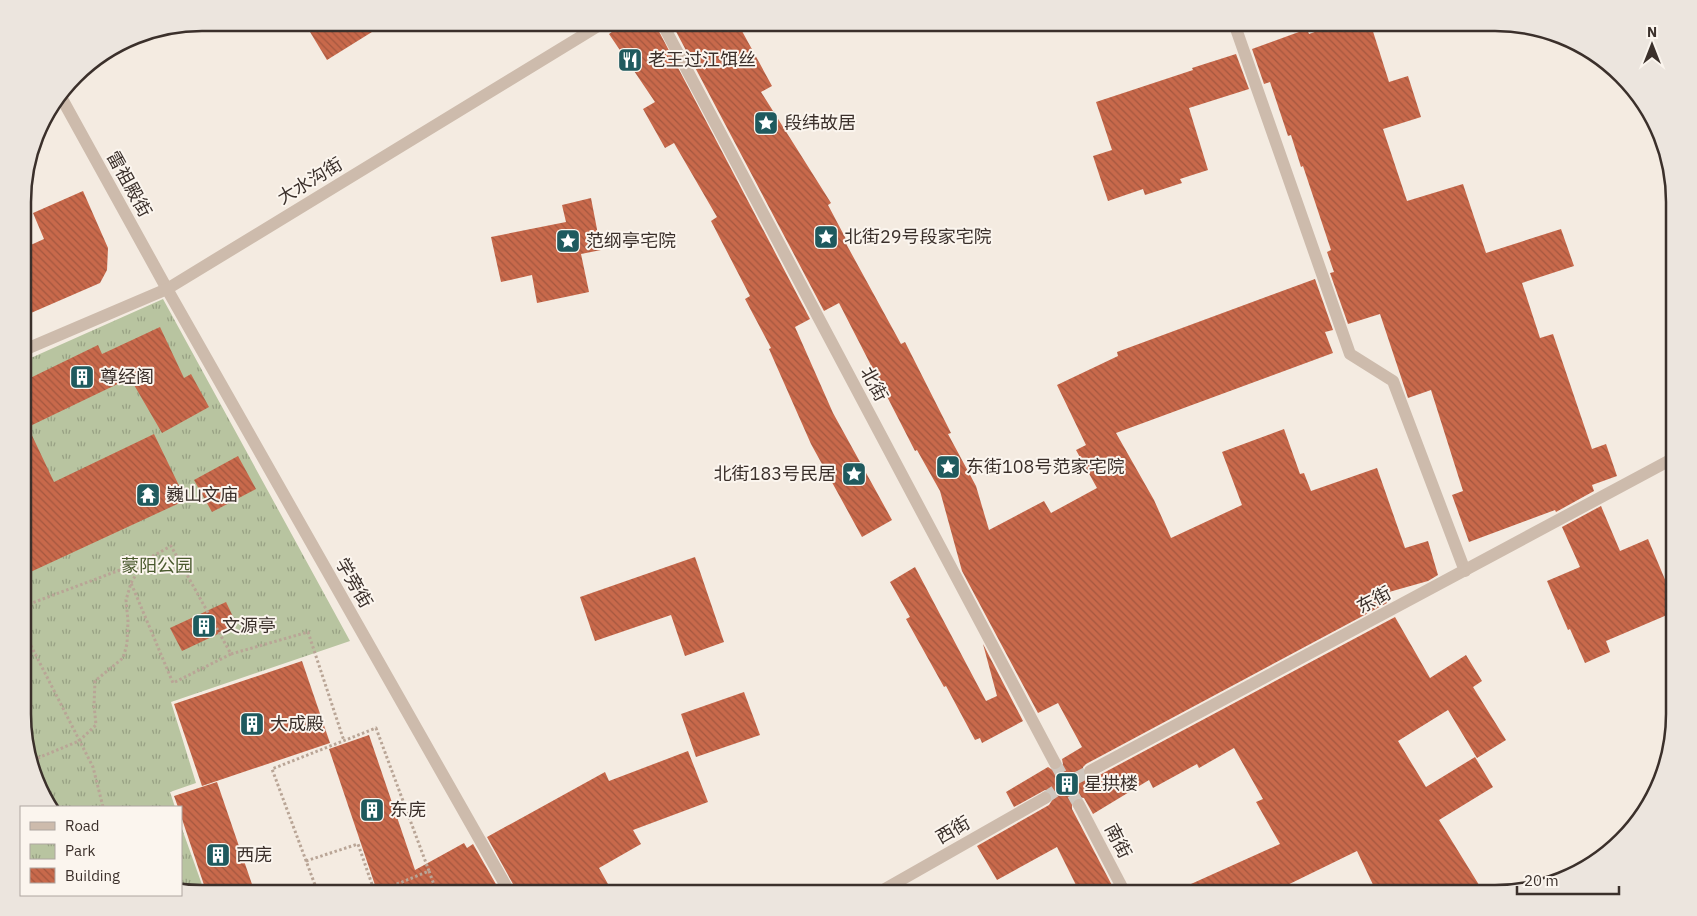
<svg xmlns="http://www.w3.org/2000/svg" width="1697" height="916" viewBox="0 0 1697 916" font-family="'IBM Plex Sans','Noto Sans SC',sans-serif">
<style>
.park{fill:url(#park-tufts)}
.building{fill:url(#building-back-hatch)}
.lines{fill:none;stroke-linecap:round;stroke-linejoin:round}
.minor-tunnel{stroke:#cfc6bd;stroke-width:12;stroke-dasharray:12 6;stroke-linecap:butt}
.path{stroke:#b9a596;stroke-width:3;stroke-dasharray:2.5 2.5;stroke-linecap:butt}
.minor{stroke:#cdbbac;stroke-width:12}
.labels{text-anchor:middle;stroke-width:4;stroke-linejoin:round;paint-order:stroke}
.poi-label{font-size:18px;fill:#3b302b;stroke:#fbf5ee;text-anchor:start}
.street-label{font-size:18px;fill:#3b302b;stroke:#fbf5ee}
.park-label{font-size:18px;fill:#4a5a2e;stroke:#fbf5ee}
.rim{fill:none;stroke:#3b302b;stroke-width:2.5}
</style>
<defs>
<pattern id="park-tufts" width="24" height="20" patternUnits="userSpaceOnUse" patternTransform="scale(1.25)"><rect width="24" height="20" fill="#b8c4a0"/><path d="M3 7l-1-3M5 7V3M7 7l1-3M15 17l-1-3M17 17v-4M19 17l1-3" fill="none" stroke="#97a083"/></pattern>
<pattern id="building-back-hatch" width="6" height="6" patternUnits="userSpaceOnUse" patternTransform="scale(1.25)"><rect width="6" height="6" fill="#c8694b"/><path d="M-1 5l2 2M0 0l6 6M5-1l2 2" fill="none" stroke="#a4573f"/></pattern>
</defs>
<rect width="100%" height="100%" fill="#f4ebe1"/>
<g class="park">
<path d="M163,299L350,641L171,702L196,783L170,792L175,807H50L24,737V361Z"/>
<path d="M181,826L205,893L181,888Z"/>
</g>
<g class="building">
<path d="M304,22H388L327,60Z"/>
<path d="M626,22H654L810,319L795,327L833,413L892,520L862,537L811,444L769,349L771,348L745,299L750,296L711,221L717,217L674,143L665,148L643,109L655,102L609,34Z"/>
<path d="M671,22H737L772,86L761,92L831,203L828,205L846,239L844,240L901,344L905,342L951,433L948,434L976,486L989,530L1044,501L1051,513L1097,488L1076,450L1086,445L1057,385L1118,356L1117,352L1315,279L1333,330L1325,332L1333,353L1116,433L1154,500L1171,538L1242,505L1222,452L1284,429L1300,474L1304,473L1311,491L1377,468L1405,548L1428,541L1438,575L1428,581L1382,594L1387,603L1086,764L1083,767V774L1086,778H1094L1395,617L1430,678L1466,655L1482,681L1473,687L1506,740L1477,758L1448,710L1398,741L1426,787L1475,757L1493,787L1439,820L1484,893H1450L1446,884L1426,893H1377L1357,851L1271,893H1171L1280,844L1256,802L1263,799L1234,748L1199,768L1197,764L1153,788L1149,780L1093,814L1084,798L1079,797L1072,800V809L1116,893H1080L1057,847L997,880L977,846L1049,805L1053,799L1050,791L1045,790L1014,807L1006,792L1048,767L1054,771L1059,770L1063,764L1062,759L1082,747L1058,703L1038,713L962,571L940,491L917,450L915,451L839,303L824,311Z"/>
<path d="M1343,22H1370L1389,82L1408,76L1421,117L1383,129L1407,201L1463,184L1486,253L1561,229L1574,266L1522,283L1540,338L1553,334L1592,449L1606,444L1617,476L1592,485L1594,491L1556,512L1555,510L1469,542L1452,495L1463,491L1431,390L1408,398L1380,314L1348,324L1330,273L1334,272L1327,252L1331,250L1303,166L1301,167L1291,135L1288,136L1270,82L1264,84L1252,49L1307,29L1309,34Z"/>
<path d="M1236,54L1249,89L1189,108L1208,170L1180,179L1182,183L1145,195L1143,189L1108,201L1093,156L1112,150L1096,102L1193,70L1192,68Z"/>
<path d="M83,191L108,248L107,270L100,283L24,316V248L44,239L33,213Z"/>
<path d="M591,198L601,250L581,254L589,292L537,303L532,275L501,282L491,237L566,222L562,205Z"/>
<path d="M160,327L184,378L191,374L209,407L162,433L130,378L28,427L54,482L154,434L186,500L24,575V381L98,345L102,354Z"/>
<path d="M238,456L256,489L212,512L194,480Z"/>
<path d="M1601,506L1620,551L1648,539L1674,601V612L1606,641L1610,652L1585,663L1570,629L1568,630L1547,581L1580,567L1562,527Z"/>
<path d="M695,557L724,642L685,656L671,615L595,641L580,597Z"/>
<path d="M915,567L986,701L997,696L983,644L1023,721L982,743L980,738L975,740L946,686L944,687L906,619L910,617L890,582Z"/>
<path d="M226,602L237,625L182,651L170,628Z"/>
<path d="M302,661L330,743L202,786L174,704Z"/>
<path d="M744,692L760,735L696,757L681,714Z"/>
<path d="M369,735L415,870L464,843L467,848L473,844L501,893H372L377,891L329,749Z"/>
<path d="M688,751L708,802L633,830L641,844L599,868L613,893H518L487,837L605,772L609,781Z"/>
<path d="M217,782L255,893L207,894L181,816V807H178L174,796Z"/>
</g>
<g class="lines">
<g class="minor-tunnel">
<path d="M1055,763L1079,805"/>
<path d="M1045,798L1067,783L1090,771"/>
</g>
<g class="path">
<path d="M24,606L144,561"/>
<path d="M24,632L93,767L103,807"/>
<path d="M231,654L308,632L344,741"/>
<path d="M33,760L79,741L96,725L94,705L95,681L123,658L127,644L128,621L126,600L131,583L144,561L171,546L231,654L173,683L131,583"/>
<path d="M306,861L358,844L375,893L429,871L376,728L272,769L318,893"/>
<path d="M429,871L437,893"/>
</g>
<g class="minor">
<path d="M662,23L1055,763"/>
<path d="M1234,23L1350,354L1393,381L1465,571"/>
<path d="M61,97L167,289L510,893"/>
<path d="M24,350L167,289L603,23"/>
<path d="M1090,771L1674,458"/>
<path d="M1079,805L1125,893"/>
<path d="M878,893L1045,798"/>
</g>
</g>
<defs>
<symbol id="restaurant-square" viewBox="-11 -11 22 22"><rect x="-9" y="-9" width="18" height="18" rx="4" fill="#1f5a5e" stroke="#fbf5ee"/><path d="M-5-6h1v4h1v-4h1v4h1v-4h1v5L-1.5 .5V6h-2V.5L-5-1ZM5-6V6H3V1.5H1.5Q1.5-4 5-6Z" fill="#fff"/></symbol>
<symbol id="sight-square" viewBox="-11 -11 22 22"><rect x="-9" y="-9" width="18" height="18" rx="4" fill="#1f5a5e" stroke="#fbf5ee"/><path d="M0-6L1.8-2.2L6-1.7L2.9 1.2L3.7 5.4L0 3.3L-3.7 5.4L-2.9 1.2L-6-1.7L-1.8-2.2Z" fill="#fff"/></symbol>
<symbol id="building-square" viewBox="-11 -11 22 22"><rect x="-9" y="-9" width="18" height="18" rx="4" fill="#1f5a5e" stroke="#fbf5ee"/><path d="M-4-6H4V6H1V3H-1V6H-4ZM-2.5-4.3h1.7v1.8h-1.7ZM.8-4.3h1.7v1.8H.8ZM-2.5-1h1.7V.8h-1.7ZM.8-1h1.7V.8H.8Z" fill="#fff"/></symbol>
<symbol id="temple-square" viewBox="-11 -11 22 22"><rect x="-9" y="-9" width="18" height="18" rx="4" fill="#1f5a5e" stroke="#fbf5ee"/><path d="M0-6L5-2H3V0L6.5 2.5H4V6H1.5V3h-3V6H-4V2.5H-6.5L-3 0V-2H-5Z" fill="#fff"/></symbol>
</defs>
<g fill-rule="evenodd">
<use href="#restaurant-square" x="616" y="46" width="28" height="28"/>
<use href="#sight-square" x="752" y="109" width="28" height="28"/>
<use href="#sight-square" x="812" y="223" width="28" height="28"/>
<use href="#sight-square" x="554" y="227" width="28" height="28"/>
<use href="#building-square" x="68" y="363" width="28" height="28"/>
<use href="#sight-square" x="934" y="453" width="28" height="28"/>
<use href="#sight-square" x="840" y="460" width="28" height="28"/>
<use href="#temple-square" x="134" y="481" width="28" height="28"/>
<use href="#building-square" x="190" y="612" width="28" height="28"/>
<use href="#building-square" x="238" y="710" width="28" height="28"/>
<use href="#building-square" x="1053" y="770" width="28" height="28"/>
<use href="#building-square" x="358" y="796" width="28" height="28"/>
<use href="#building-square" x="204" y="841" width="28" height="28"/>
</g>
<g class="labels">
<g class="poi-label">
<text x="648" y="66">老王过江饵丝</text>
<text x="784" y="129">段纬故居</text>
<text x="844" y="243">北街29号段家宅院</text>
<text x="586" y="247">范纲亭宅院</text>
<text x="100" y="383">尊经阁</text>
<text x="966" y="473">东街108号范家宅院</text>
<text x="836" y="480" text-anchor="end">北街183号民居</text>
<text x="166" y="501">巍山文庙</text>
<text x="222" y="632">文源亭</text>
<text x="270" y="730">大成殿</text>
<text x="1084" y="790">星拱楼</text>
<text x="390" y="816">东庑</text>
<text x="236" y="861">西庑</text>
</g>
<g class="street-label">
<text transform="translate(310 181) rotate(-31)" y="6">大水沟街</text>
<text transform="translate(129 184) rotate(61)" y="6">雷祖殿街</text>
<text transform="translate(874 384) rotate(62)" y="6">北街</text>
<text transform="translate(354 583) rotate(60)" y="6">学旁街</text>
<text transform="translate(1374 600) rotate(-28)" y="6">东街</text>
<text transform="translate(953 830) rotate(-30)" y="6">西街</text>
<text transform="translate(1118 841) rotate(63)" y="6">南街</text>
</g>
<g class="park-label">
<text x="157" y="572">蒙阳公园</text>
</g>
</g>
<path d="M0 0H1697V916H0ZM202 31H1495A171 171 0 0 1 1666 202V714A171 171 0 0 1 1495 885H202A171 171 0 0 1 31 714V202A171 171 0 0 1 202 31Z" fill="#ece5de" fill-rule="evenodd"/>
<path class="rim" d="M202 31H1495A171 171 0 0 1 1666 202V714A171 171 0 0 1 1495 885H202A171 171 0 0 1 31 714V202A171 171 0 0 1 202 31Z"/>
<rect x="20" y="806" width="162" height="90" fill="#fbf5ee" stroke="#aea6a0"/>
<rect x="30" y="822" width="25" height="8" fill="#cdbbac" stroke="#aea6a0"/>
<text x="65" y="831" font-size="15" fill="#3b302b">Road</text>
<rect x="30" y="844" width="25" height="15" fill="url(#park-tufts)" stroke="#aea6a0"/>
<text x="65" y="856" font-size="15" fill="#3b302b">Park</text>
<rect x="30" y="868" width="25" height="15" fill="url(#building-back-hatch)" stroke="#aea6a0"/>
<text x="65" y="881" font-size="15" fill="#3b302b">Building</text>
<g transform="translate(1652 45)" stroke="#fbf5ee" stroke-width="4" paint-order="stroke">
<path d="M0-4L9 19L0 12L-9 19Z" fill="#3b302b"/>
<text y="-8" font-size="14" font-weight="bold" text-anchor="middle" fill="#3b302b">N</text>
</g>
<path d="M1517 886v8h102v-8" fill="none" stroke="#3b302b" stroke-width="2.5"/>
<text x="1524" y="886" font-size="15" fill="#3b302b" stroke="#fbf5ee" stroke-width="4" paint-order="stroke">20 m</text>
</svg>
